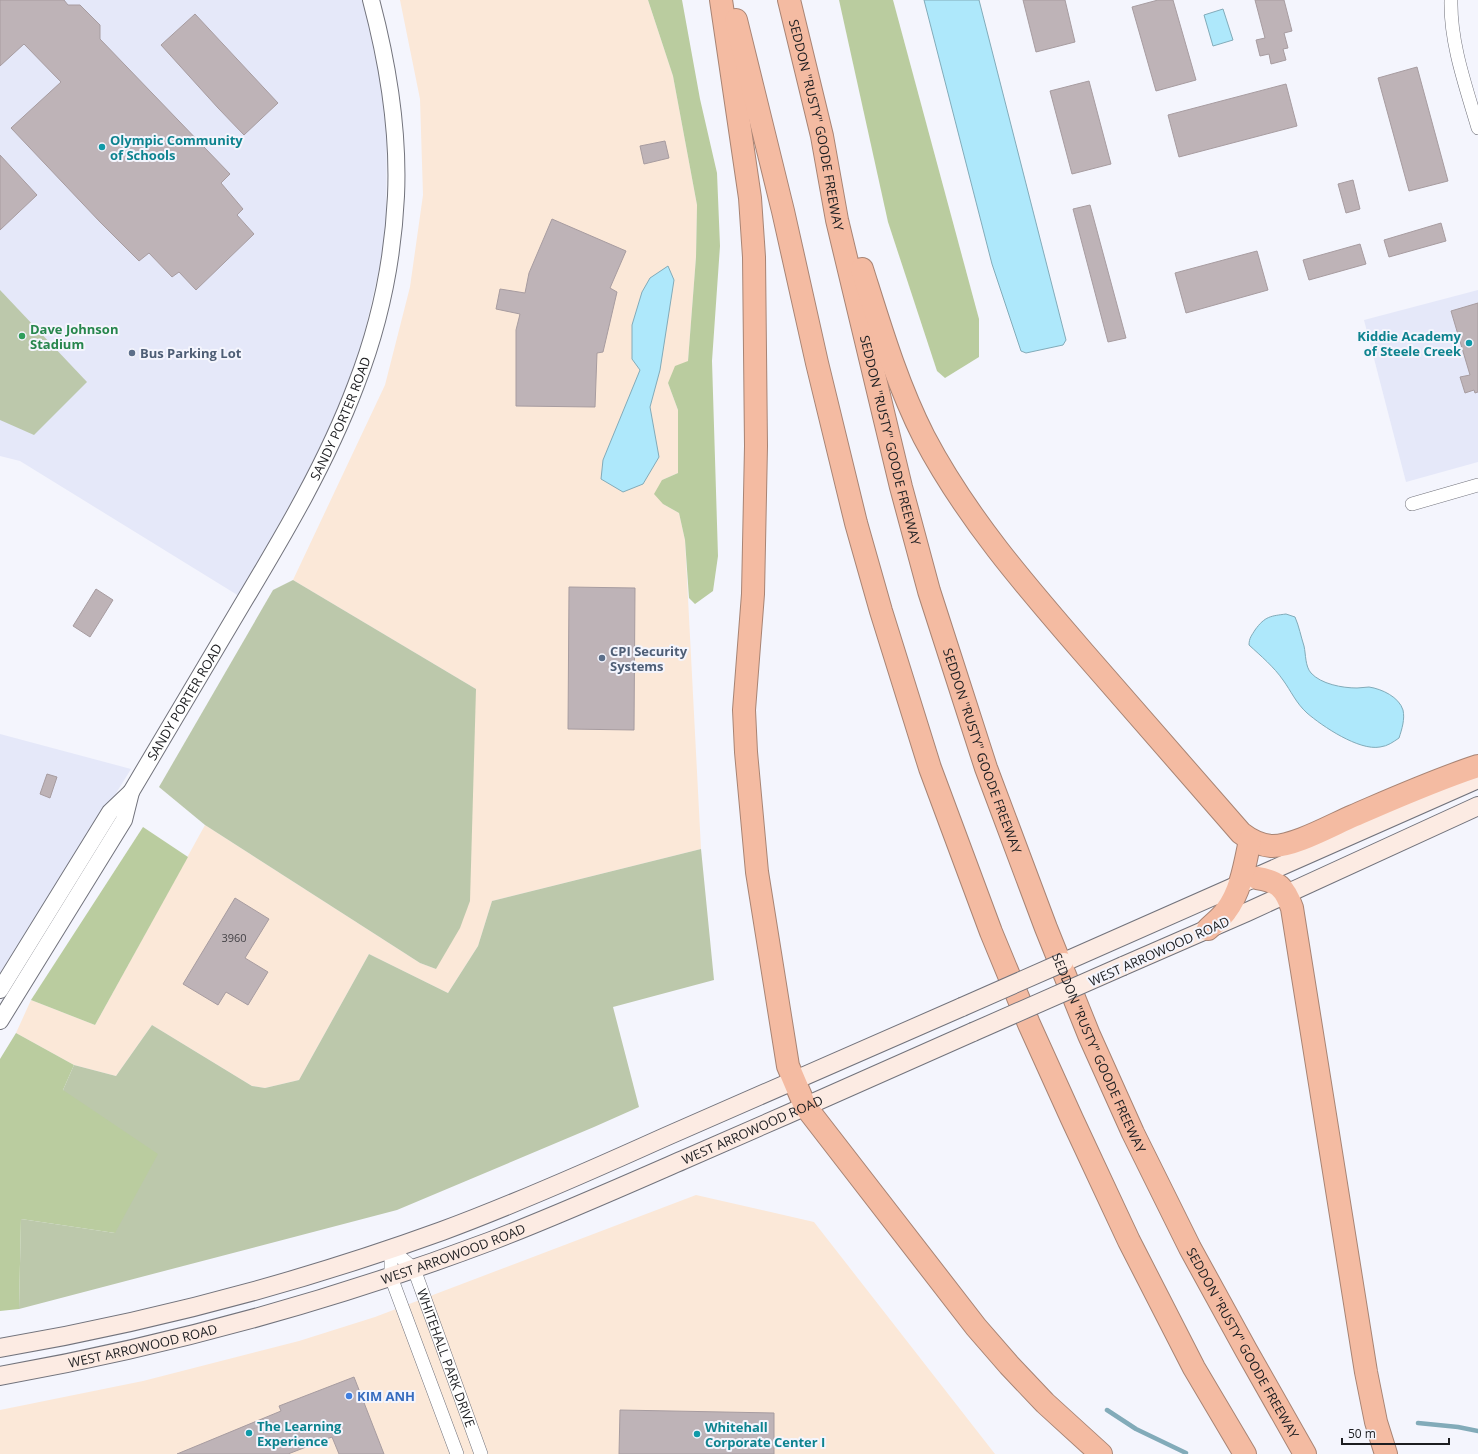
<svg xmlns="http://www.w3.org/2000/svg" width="1478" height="1454" viewBox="0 0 1478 1454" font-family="'Open Sans',sans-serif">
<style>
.commercial{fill:#fbe8d8}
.built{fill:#e5e8f9}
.green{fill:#bcc8ab}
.forest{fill:#bacc9f}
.water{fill:#aee8fb;stroke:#82abb9}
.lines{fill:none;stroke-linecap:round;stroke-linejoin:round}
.stream{stroke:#82abb9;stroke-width:4.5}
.building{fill:#beb3b7;stroke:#a79ca0}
.minor-casing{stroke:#72737c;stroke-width:14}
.tertiary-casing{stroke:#72737c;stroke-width:18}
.secondary-casing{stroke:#72737c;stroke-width:20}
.motorway-casing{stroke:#a88474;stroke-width:24}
.minor{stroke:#fff;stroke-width:13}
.tertiary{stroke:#fff;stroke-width:16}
.secondary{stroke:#fcebe3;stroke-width:18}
.motorway{stroke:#f4bba2;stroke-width:22}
.secondary-bridge-casing{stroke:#72737c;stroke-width:20;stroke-linecap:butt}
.secondary-bridge{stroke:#fcebe3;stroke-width:18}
.culture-dot{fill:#0f9aa8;stroke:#f4f5fd;stroke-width:1.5}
.leisure-dot{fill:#2e9e5b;stroke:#f4f5fd;stroke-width:1.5}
.service-dot{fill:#5c6f8a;stroke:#f4f5fd;stroke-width:1.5}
.shop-dot{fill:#3f7fe0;stroke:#f4f5fd;stroke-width:1.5}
.labels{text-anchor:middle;stroke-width:4;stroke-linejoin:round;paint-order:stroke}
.number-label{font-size:11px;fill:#444246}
.street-label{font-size:13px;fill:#1c1d20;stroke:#f4f5fd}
.culture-label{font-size:13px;font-weight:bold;fill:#0d838f;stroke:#f4f5fd;text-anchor:start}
.leisure-label{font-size:13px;font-weight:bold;fill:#27864d;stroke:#f4f5fd;text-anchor:start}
.service-label{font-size:13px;font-weight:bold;fill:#4e5e75;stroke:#f4f5fd;text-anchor:start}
.shop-label{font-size:13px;font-weight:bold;fill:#366cbe;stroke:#f4f5fd;text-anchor:start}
</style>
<rect width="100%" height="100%" fill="#f4f5fd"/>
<g class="commercial">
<path d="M400,0H648L673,76L697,205L696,257L688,361L668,383L678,410V473L662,480L663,504L679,513L685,540L701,849L492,901L478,946L448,993L369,954L299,1080L265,1088L252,1086L152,1025L116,1076L74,1065L16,1033L31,1000L95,1025L205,825L420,963L436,969L476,689L293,580L385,385L410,287L423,195L420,99Z"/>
<path d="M696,1195L814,1222L995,1454H0V1410L143,1381L299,1341L375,1317Z"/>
</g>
<g class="built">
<path d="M0,0H364L387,101L386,239L362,344L330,433L239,596L20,461L0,456Z"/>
<path d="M1478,290V462L1406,482L1364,320Z"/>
<path d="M0,734L131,769L0,981Z"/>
</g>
<g class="green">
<path d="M0,290L87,382L34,435L0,420Z"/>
<path d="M293,580L476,689L470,901L460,928L436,969L420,963L205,825L159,787L273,590Z"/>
<path d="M701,849L714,980L613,1007L639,1107L594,1127L397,1210L19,1309L21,1219L115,1233L63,1090L74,1065L116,1076L152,1025L252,1086L265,1088L299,1080L369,954L448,993L478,946L492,901Z"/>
</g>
<g class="forest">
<path d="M648,0H682L700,99L717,173L720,246L712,361L718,556L713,591L695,604L689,598L685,540L679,513L663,504L654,494L662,480L678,473V410L668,383L675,366L688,361L696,257L697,205L673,76Z"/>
<path d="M839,0H893L979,319V357L945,378L937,371L888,222Z"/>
<path d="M143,827L188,857L95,1025L31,1000Z"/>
<path d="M16,1033L74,1065L63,1090L158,1154L115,1233L21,1219L19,1309L0,1311V1059Z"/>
</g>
<g class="water">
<path d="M924,0H979L1066,340L1063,345L1026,353L1021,351L992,264Z"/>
<path d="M1223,9L1233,40L1213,46L1204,15Z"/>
<path d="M668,266L674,280L660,370L650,407L659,457L643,484L623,492L601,479L603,460L640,370L632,359V325L642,292L650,278Z"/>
<path d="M1286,614L1295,617C1299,626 1301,637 1304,646C1306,655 1305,666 1311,673C1321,684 1342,688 1357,688C1361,688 1365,687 1369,687C1382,689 1399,697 1403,710C1405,719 1402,729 1399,738C1393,742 1388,746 1380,747C1359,751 1322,726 1307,713C1296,703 1291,691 1283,680C1274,667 1261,656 1249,645C1249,638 1252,635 1255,630C1265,616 1271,616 1286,614Z"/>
</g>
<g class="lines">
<g class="stream">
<path d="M1107,1410L1136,1429L1186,1453"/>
<path d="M1418,1423L1458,1427L1478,1431"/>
</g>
</g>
<g class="building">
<path d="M0,0H64L68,5H80L100,25V39L230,174L221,183L243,209L237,215L254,234L196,290L179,272L172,277L149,253L139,261L100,222L11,128L61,82L24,44L0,66Z"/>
<path d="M1023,0H1065L1075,42L1036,52Z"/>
<path d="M1158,0H1173L1196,80L1156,91L1132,7Z"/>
<path d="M1255,0H1284L1292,31L1284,33L1288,48L1283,49L1286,60L1271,64L1269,54L1260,56L1256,40L1265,38Z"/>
<path d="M195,14L278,103L244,135L218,108L161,45Z"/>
<path d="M1417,67L1448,181L1409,191L1378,78Z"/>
<path d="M1089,81L1111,164L1072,174L1050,91Z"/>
<path d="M1286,84L1297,126L1179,157L1168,115Z"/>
<path d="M665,141L669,158L644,164L640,146Z"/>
<path d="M0,155L37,195L0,230Z"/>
<path d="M1353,180L1360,209L1346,213L1338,184Z"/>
<path d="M1090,205L1126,338L1108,342L1073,209Z"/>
<path d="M552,219L626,251L610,288L617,292L603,352L597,353L595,407L516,406V330L520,314L496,309L500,289L525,293L529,273Z"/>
<path d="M1441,223L1446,241L1389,257L1384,240Z"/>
<path d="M1360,244L1366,264L1309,280L1303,260Z"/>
<path d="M1257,251L1268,290L1186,313L1175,273Z"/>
<path d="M1478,303V392L1475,393L1474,390L1465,393L1460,377L1470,375L1451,311Z"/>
<path d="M569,587L635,588L634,730L568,729Z"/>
<path d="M96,589L113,600L90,637L73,626Z"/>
<path d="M47,774L57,777L50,798L40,794Z"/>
<path d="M235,898L269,919L245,958L268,972L248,1005L226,992L218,1005L183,984Z"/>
<path d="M354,1377L384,1454H339L332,1437L288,1454H177L281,1411L279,1406Z"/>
<path d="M620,1410L774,1413V1454H619Z"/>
</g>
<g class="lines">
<defs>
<g id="minor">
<path d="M1451,0C1450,43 1466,87 1478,128"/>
<path d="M1412,504L1478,485"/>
<path id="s1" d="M391,1249L414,1269L481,1454"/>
<path d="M391,1249V1277L457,1454"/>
</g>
<g id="tertiary">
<path id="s2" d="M0,990L110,812L131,792C168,729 206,666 243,603C285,533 327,462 356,385C379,326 393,260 396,196C399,129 388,64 371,0"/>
<path d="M0,1021L124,820L131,792"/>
</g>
<g id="secondary">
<path d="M1064,962L1478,779"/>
<path d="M1123,966L1247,912L1478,806"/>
<path d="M0,1348C150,1322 299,1283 442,1231C518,1203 592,1170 665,1137C764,1094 863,1051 962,1007"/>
<path id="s3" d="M0,1376C167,1346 332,1301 491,1241C556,1216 619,1188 683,1160C780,1118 876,1075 973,1032"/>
</g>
<g id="motorway">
<path d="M721,0L750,198L754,257L756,446L753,594L744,710L746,752L757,872L788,1066L805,1106L976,1327L1009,1365L1045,1403L1101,1454"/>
<path id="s4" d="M789,0L822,136L837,220L901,487L929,591L986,768L1046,928L1089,1035L1133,1133L1190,1248L1246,1350L1305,1454"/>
<path d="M736,20L783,211L817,363L856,523L881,611L930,768L991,932L1029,1024L1072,1119L1129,1241L1194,1368L1245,1454"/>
<path d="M862,269C880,326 897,384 924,437C966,517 1025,585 1084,653C1136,713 1188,773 1241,833C1250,840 1259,845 1271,846C1293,847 1332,825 1353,816C1395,798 1435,780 1478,766"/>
<path d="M1257,878C1278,881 1285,888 1292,908L1366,1372L1376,1422L1386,1454"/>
<path d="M1208,929C1214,923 1221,918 1226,911C1241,891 1245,864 1250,840"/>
</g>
</defs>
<use href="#minor" class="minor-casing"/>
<use href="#tertiary" class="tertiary-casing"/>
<use href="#secondary" class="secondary-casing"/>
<use href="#motorway" class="motorway-casing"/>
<use href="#minor" class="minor"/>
<use href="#tertiary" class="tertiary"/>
<use href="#secondary" class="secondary"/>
<use href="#motorway" class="motorway"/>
<defs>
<g id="secondary-bridge">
<path d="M962,1007L1064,962"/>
<path d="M973,1032L1123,966"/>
</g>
</defs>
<use href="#secondary-bridge" class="secondary-bridge-casing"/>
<use href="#secondary-bridge" class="secondary-bridge"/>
</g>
<g class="culture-dot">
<circle cx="102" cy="147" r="4"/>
<circle cx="1469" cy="343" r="4"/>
<circle cx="249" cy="1433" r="4"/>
<circle cx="697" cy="1434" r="4"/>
</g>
<circle class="leisure-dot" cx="22" cy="336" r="4"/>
<g class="service-dot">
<circle cx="132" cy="353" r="4"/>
<circle cx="602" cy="658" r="4"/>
</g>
<circle class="shop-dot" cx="349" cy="1396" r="4"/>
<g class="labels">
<g class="number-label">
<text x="234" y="942">3960</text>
</g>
<g class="street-label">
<text dy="5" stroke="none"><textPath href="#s4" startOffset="128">SEDDON "RUSTY" GOODE FREEWAY</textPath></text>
<text dy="5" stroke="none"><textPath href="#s2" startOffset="667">SANDY PORTER ROAD</textPath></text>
<text dy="5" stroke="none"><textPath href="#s4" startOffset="452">SEDDON "RUSTY" GOODE FREEWAY</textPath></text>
<text dy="5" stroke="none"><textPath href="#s2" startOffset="343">SANDY PORTER ROAD</textPath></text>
<text dy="5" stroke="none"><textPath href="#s4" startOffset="776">SEDDON "RUSTY" GOODE FREEWAY</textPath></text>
<text transform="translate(1159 951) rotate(-24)" y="5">WEST ARROWOOD ROAD</text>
<text dy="5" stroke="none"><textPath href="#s4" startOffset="1100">SEDDON "RUSTY" GOODE FREEWAY</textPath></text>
<text dy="5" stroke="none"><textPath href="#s3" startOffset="794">WEST ARROWOOD ROAD</textPath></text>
<text dy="5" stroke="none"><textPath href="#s3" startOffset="470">WEST ARROWOOD ROAD</textPath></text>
<text dy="5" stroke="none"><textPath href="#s4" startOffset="1424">SEDDON "RUSTY" GOODE FREEWAY</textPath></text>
<text dy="5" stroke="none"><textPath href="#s3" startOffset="146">WEST ARROWOOD ROAD</textPath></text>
<text dy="5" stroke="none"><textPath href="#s1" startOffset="125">WHITEHALL PARK DRIVE</textPath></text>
</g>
<g class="culture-label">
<text x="110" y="145">Olympic Community<tspan x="110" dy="15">of Schools</tspan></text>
<text x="1461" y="341" text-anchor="end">Kiddie Academy<tspan x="1461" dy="15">of Steele Creek</tspan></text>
<text x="257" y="1431">The Learning<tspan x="257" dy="15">Experience</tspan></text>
<text x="705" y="1432">Whitehall<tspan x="705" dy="15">Corporate Center I</tspan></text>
</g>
<g class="leisure-label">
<text x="30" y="334">Dave Johnson<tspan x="30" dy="15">Stadium</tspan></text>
</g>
<g class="service-label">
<text x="140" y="358">Bus Parking Lot</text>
<text x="610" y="656">CPI Security<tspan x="610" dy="15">Systems</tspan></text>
</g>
<g class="shop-label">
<text x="357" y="1401">KIM ANH</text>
</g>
</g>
<path d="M1342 1438v6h107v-6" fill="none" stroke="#1c1d20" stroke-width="2"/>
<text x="1348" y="1438" font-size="12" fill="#1c1d20" stroke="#f4f5fd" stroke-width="3" paint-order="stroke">50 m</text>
</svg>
